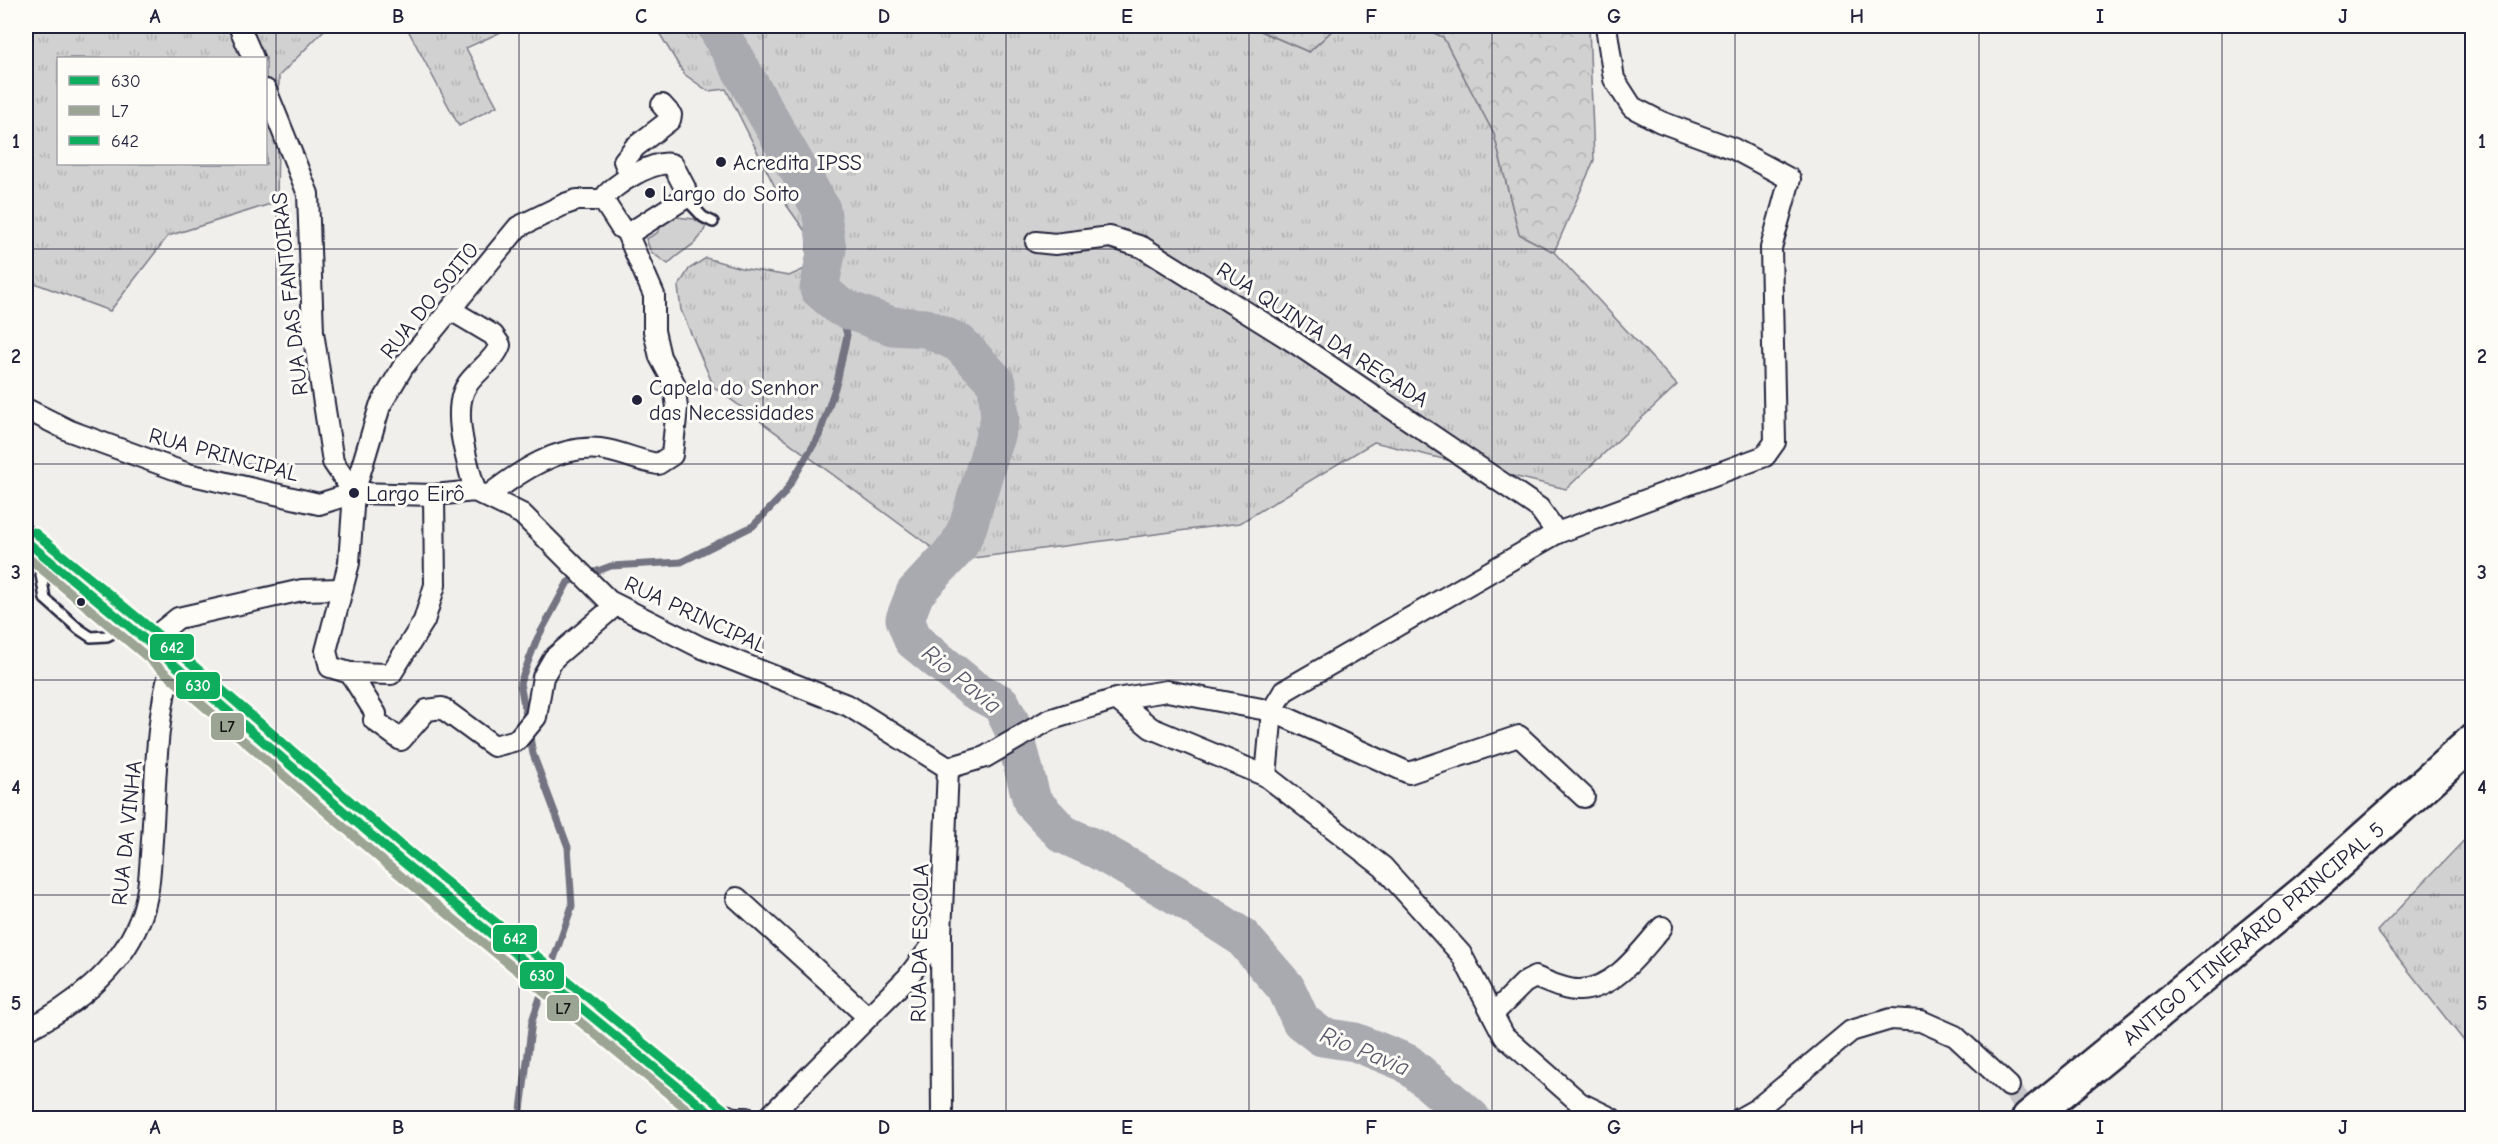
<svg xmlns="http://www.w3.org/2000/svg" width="2498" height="1144" viewBox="0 0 2498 1144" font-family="'Comic Neue',sans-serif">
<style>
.grass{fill:url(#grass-tufts);stroke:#7a7a86;stroke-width:1.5;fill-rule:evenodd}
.forest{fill:url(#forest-crowns);stroke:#7a7a86;stroke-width:1.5}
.park{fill:#d2d1d1;stroke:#7a7a86;stroke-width:1.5}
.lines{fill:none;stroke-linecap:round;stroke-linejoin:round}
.stream{stroke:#737381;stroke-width:7}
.river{stroke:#a9a9b0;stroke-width:39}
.street-tunnel{stroke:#c7c6c9;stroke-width:20;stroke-dasharray:20 10;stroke-linecap:butt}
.lane-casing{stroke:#22223b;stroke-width:14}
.street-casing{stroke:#22223b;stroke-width:24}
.primary-casing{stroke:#22223b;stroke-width:34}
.highway-casing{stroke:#22223b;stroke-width:38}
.lane{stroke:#fdfcf7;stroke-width:9}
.street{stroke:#fdfcf7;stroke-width:20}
.primary{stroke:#fdfcf7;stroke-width:30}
.highway{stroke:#fdfcf7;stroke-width:33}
.bus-1-casing{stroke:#fdfcf7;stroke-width:14}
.bus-2-casing{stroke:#fdfcf7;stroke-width:14}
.bus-3-casing{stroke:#fdfcf7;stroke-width:14}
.bus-1{stroke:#0fad5e;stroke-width:9}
.bus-2{stroke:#9ca494;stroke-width:9}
.bus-3{stroke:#0fad5e;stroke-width:9}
.grid{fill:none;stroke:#22223b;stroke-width:1.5;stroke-opacity:0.55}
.poi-dot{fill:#22223b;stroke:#fdfcf7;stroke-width:2}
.labels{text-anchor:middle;stroke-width:6;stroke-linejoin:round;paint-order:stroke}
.poi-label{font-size:22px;fill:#22223b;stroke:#fdfcf7;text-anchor:start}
.street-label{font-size:22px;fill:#22223b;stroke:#fdfcf7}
.water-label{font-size:24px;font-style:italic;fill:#58586a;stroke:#fdfcf7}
.line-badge{stroke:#fdfcf7;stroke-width:2}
.badge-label{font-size:16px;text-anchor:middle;font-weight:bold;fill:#fff}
.pale-badge-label{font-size:16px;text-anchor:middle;font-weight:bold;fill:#111}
.neatline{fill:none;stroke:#22223b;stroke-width:2}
.grid-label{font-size:20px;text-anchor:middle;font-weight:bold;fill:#22223b}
</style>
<defs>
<pattern id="grass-tufts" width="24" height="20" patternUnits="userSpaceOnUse" patternTransform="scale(1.5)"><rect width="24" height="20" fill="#d2d1d1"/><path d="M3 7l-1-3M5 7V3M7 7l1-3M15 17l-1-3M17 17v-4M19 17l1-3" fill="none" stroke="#b4b3b4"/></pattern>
<pattern id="forest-crowns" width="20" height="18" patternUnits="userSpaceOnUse" patternTransform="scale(1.5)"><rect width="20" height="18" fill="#d2d1d1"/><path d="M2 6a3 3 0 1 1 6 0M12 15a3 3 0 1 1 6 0" fill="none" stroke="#b4b3b4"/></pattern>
</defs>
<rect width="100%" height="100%" fill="#f0efec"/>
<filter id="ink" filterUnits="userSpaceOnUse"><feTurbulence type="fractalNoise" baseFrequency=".0167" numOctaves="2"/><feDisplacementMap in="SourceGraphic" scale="12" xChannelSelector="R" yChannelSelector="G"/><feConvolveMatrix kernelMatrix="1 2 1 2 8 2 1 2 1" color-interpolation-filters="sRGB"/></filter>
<g filter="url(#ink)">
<g class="grass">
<path d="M26,26H328L279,76L277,202L168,236L110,311L26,280ZM58,58H266V164H58Z"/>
<path d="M406,26H514L466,48L497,106L459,126Z"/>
<path d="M655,26H1249L1309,52L1337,26H1419L1443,37L1494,134L1519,234L1554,252L1677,385L1566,489L1374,442L1240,523L950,561L714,387L681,310L678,287L689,269L706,258L741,268L789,276L807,268V234L778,193L726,89L708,91L684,74Z"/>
<path d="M2472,832V1051L2377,931Z"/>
</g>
<g class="forest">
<path d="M1249,26H1337L1309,52Z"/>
<path d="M1419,26H1589L1594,160L1554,252L1519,234L1494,134L1443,37Z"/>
</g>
<path class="park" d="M668,216L694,219L706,226C698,247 683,248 668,264L651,252L646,239L657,233Z"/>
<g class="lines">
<g class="stream">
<path d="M549,973L572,906L568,847L533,754L520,683L537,639L568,582L611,566L681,562L753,526L784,494L819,436L837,382L847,335L840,307"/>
<path d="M520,1118L532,1021L544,986"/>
</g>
<path class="river" d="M716,26L821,209L827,249L819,289L840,307L892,326L926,328L959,343L997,383L1000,419L968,526L958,547L915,593L905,619L913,640L973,689L1001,704L1013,728L1032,801L1063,834L1098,850L1180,897L1242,937L1286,988L1301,1021L1322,1037L1355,1042L1407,1063L1471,1118"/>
<path class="street-tunnel" d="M2009,1086L2034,1118"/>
<defs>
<g id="lane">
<path d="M685,198L703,217L713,222"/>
<path d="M39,562L45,599L79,629L91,637L107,636L122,628"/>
</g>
<g id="street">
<path d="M239,26L253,58"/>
<path d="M266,90L308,194L313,332L333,462L354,493"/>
<path d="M634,174L628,170L624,161L635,147L670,120L671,115L662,105"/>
<path d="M603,200H577L565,204L518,227L403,367L380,406L354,493L349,563L326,651L330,667L350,673L376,714L374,720L401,740L427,710L442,708L494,746L517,740L536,717L543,677L554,658L616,605"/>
<path d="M603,200C610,185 659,157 673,165L685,188V198L633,231H626"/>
<path d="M1036,242L1055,244L1110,237L1142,247L1294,342L1539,508L1557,533"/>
<path d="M451,310L493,335L500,345C495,360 476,371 467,385C450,410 468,464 475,491"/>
<path d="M26,409L70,431L188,474L319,504L354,493L434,495L475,491L522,514L609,601L700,647L849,706L948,768"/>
<path d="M488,496C519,472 558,445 600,449C619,451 638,461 658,464L672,455L677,408L674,383L660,357L654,331V295L626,231L621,228L603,200"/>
<path d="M148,642L178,618L302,590L341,589"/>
<path d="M350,673L391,674L424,621L435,585L434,495"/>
<path d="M948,768L985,757L1049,720L1116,699L1167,691L1272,711L1266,776L1151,728L1116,699"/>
<path d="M1266,776L1383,867L1461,954L1504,1036L1580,1103L1611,1118"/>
<path d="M1584,797L1519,736L1409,773L1272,711L1284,691L1557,533L1765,456L1775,442L1771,248L1790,179L1734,149L1661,122L1632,107L1614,79L1606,26"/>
<path d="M737,898L867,1016"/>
<path d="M1493,1014L1524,983L1535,977C1548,982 1566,991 1580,990C1615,989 1641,951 1662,927"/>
<path d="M26,1030C72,1007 119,971 139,922C150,897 150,867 152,840C156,781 155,720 172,663"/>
<path d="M706,1108L734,1118H747"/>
<path d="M768,1118L907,978L941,934"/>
<path d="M942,1118L941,934L948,768"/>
<path d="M1741,1118L1757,1109L1851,1031L1891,1019L1921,1021L1955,1036L2009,1086"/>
</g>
<path id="primary" d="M26,541L148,642L392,853L716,1118"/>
<path id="highway" d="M2029,1118L2306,891L2472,742"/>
</defs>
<use href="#lane" class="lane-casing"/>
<use href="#street" class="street-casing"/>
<use href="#primary" class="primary-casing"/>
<use href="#highway" class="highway-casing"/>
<use href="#lane" class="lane"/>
<use href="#street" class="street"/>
<use href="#primary" class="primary"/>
<use href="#highway" class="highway"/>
<defs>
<path id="bus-1" d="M26,541L148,642L392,853L716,1118"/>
<path id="bus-2" d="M26,556L140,651L384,862L698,1118"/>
<path id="bus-3" d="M34,532L156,633L400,844L724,1109"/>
</defs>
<use href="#bus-1" class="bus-1-casing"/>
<use href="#bus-2" class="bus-2-casing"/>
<use href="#bus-3" class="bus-3-casing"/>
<use href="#bus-1" class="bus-1"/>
<use href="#bus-2" class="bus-2"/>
<use href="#bus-3" class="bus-3"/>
</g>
</g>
<path class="grid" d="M276,26V1118M519,26V1118M763,26V1118M1006,26V1118M1249,26V1118M1492,26V1118M1735,26V1118M1979,26V1118M2222,26V1118M26,249H2472M26,464H2472M26,680H2472M26,895H2472"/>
<g class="poi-dot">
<circle cx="721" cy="162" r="6"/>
<circle cx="650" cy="193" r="6"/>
<circle cx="637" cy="400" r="6"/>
<circle cx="354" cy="493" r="6"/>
<circle cx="81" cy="602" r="5"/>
</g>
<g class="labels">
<g class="poi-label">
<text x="733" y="170">Acredita IPSS</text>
<text x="662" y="201">Largo do Soito</text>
<text x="649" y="395">Capela do Senhor<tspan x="649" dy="25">das Necessidades</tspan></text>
<text x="366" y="501">Largo Eirô</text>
</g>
<g class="street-label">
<text transform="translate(289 294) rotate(-96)" y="8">RUA DAS FANTOIRAS</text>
<text transform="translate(429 300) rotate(-51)" y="8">RUA DO SOITO</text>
<text transform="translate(1323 334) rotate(33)" y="8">RUA QUINTA DA REGADA</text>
<text transform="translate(224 454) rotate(15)" y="8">RUA PRINCIPAL</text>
<text transform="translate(696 614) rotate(25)" y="8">RUA PRINCIPAL</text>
<text transform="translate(126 833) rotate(-84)" y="8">RUA DA VINHA</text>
<text transform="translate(2253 933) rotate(-40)" y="8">ANTIGO ITINERÁRIO PRINCIPAL 5</text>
<text transform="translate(919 943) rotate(-89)" y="8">RUA DA ESCOLA</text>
</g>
<g class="water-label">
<text transform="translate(962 679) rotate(39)" y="8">Rio Pavia</text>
<text transform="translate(1365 1051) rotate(22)" y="8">Rio Pavia</text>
</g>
</g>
<g class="line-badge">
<rect x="149" y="633" width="46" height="28" rx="6" fill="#0fad5e"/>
<rect x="175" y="671" width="46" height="29" rx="6" fill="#0fad5e"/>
<rect x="210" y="712" width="35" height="29" rx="6" fill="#9ca494"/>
<rect x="492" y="924" width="46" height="29" rx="6" fill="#0fad5e"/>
<rect x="519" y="961" width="46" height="29" rx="6" fill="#0fad5e"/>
<rect x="546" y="994" width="34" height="28" rx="6" fill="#9ca494"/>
</g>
<g class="badge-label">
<text x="172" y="653">642</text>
<text x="198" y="691">630</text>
<text x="515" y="944">642</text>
<text x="542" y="981">630</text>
</g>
<g class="pale-badge-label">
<text x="227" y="732">L7</text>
<text x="563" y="1014">L7</text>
</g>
<rect width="2498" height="1144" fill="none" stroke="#fdfcf7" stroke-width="66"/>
<rect x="57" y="57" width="210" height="108" fill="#fdfcf7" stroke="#a5a5ac" stroke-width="1.5"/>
<rect x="69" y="76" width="30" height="9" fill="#0fad5e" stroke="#a5a5ac" stroke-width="1.5"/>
<text x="111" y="87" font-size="18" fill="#22223b">630</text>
<rect x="69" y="106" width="30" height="9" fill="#9ca494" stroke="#a5a5ac" stroke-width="1.5"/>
<text x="111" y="117" font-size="18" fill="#22223b">L7</text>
<rect x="69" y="136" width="30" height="9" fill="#0fad5e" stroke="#a5a5ac" stroke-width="1.5"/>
<text x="111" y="147" font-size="18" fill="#22223b">642</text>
<rect x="33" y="33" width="2432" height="1078" class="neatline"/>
<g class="grid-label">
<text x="155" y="23">A</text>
<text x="398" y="23">B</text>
<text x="641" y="23">C</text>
<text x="884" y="23">D</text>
<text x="1127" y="23">E</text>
<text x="1371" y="23">F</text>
<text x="1614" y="23">G</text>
<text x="1857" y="23">H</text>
<text x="2100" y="23">I</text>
<text x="2343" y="23">J</text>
<text x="16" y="148">1</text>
<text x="2482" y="148">1</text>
<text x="16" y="363">2</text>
<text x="2482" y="363">2</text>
<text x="16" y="579">3</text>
<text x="2482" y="579">3</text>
<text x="16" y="794">4</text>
<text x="2482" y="794">4</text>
<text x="16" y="1010">5</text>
<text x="2482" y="1010">5</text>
<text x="155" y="1134">A</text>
<text x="398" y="1134">B</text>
<text x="641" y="1134">C</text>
<text x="884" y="1134">D</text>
<text x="1127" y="1134">E</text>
<text x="1371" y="1134">F</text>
<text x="1614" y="1134">G</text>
<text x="1857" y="1134">H</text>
<text x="2100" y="1134">I</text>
<text x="2343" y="1134">J</text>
</g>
</svg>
